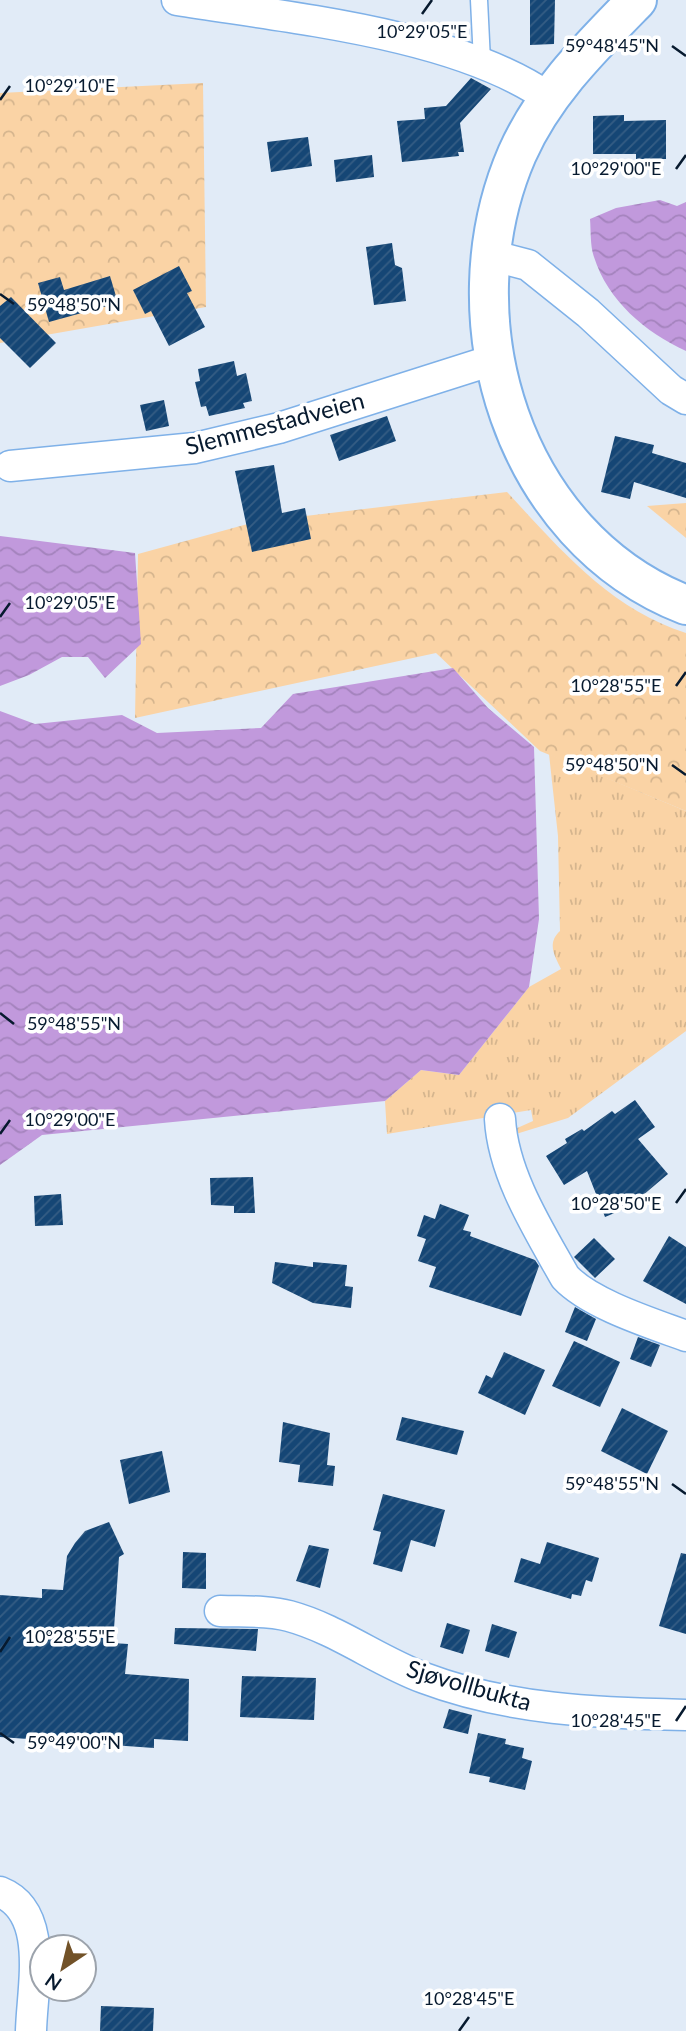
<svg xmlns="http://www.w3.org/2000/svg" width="686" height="2031" viewBox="0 0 686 2031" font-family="Lato,sans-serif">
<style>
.grass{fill:url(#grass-tufts)}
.forest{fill:url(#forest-crowns)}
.water{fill:url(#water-waves)}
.building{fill:url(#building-hatch)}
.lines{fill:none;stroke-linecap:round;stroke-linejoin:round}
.lane-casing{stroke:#7fb1e8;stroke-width:19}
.street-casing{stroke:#7fb1e8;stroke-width:33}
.primary-casing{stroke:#7fb1e8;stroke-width:42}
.lane{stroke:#fff;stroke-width:16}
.street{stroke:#fff;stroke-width:30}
.primary{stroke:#fff;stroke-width:38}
.ticks{fill:none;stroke:#071a2f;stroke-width:2.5}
.labels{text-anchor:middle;stroke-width:7;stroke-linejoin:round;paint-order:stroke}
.street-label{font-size:24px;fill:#071a2f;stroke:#fff}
.ticks-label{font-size:18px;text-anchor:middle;fill:#071a2f;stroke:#fff;stroke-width:7;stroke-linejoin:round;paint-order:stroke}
</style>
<defs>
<pattern id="grass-tufts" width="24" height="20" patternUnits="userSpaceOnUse" patternTransform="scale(1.75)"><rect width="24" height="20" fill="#fad3a5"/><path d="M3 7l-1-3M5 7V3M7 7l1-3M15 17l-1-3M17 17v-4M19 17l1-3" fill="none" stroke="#d5b58e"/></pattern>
<pattern id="forest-crowns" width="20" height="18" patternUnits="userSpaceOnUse" patternTransform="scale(1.75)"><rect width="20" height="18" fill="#fad3a5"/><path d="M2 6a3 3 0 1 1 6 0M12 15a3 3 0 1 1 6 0" fill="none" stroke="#d5b58e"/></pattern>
<pattern id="water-waves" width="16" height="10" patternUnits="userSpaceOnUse" patternTransform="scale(1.75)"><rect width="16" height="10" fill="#c199dc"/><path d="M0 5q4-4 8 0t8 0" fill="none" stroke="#a483bd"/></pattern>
<pattern id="building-hatch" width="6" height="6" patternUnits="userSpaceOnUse" patternTransform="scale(1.75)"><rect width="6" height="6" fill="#154675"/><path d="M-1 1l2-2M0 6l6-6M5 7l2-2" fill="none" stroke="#355d84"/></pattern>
</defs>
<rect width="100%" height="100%" fill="#e1ebf7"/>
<path class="grass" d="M549,754L686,811V1031L568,1118L516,1134L515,1129L533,1121L531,1110L387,1134L385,1101L421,1070L459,1075L529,987L561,969C554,955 547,943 560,931L558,836Z"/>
<g class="forest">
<path d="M203,83L206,307L0,343V93Z"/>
<path d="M507,492C560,549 609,608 686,633V811L540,751L436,653L135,718L138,554L255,522Z"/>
<path d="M686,503V538L647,506Z"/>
</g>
<g class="water">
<path d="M660,200L677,206L686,202V351C645,332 608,301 594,257C590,246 591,231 590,219L616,208Z"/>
<path d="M0,536L135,553L141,644L105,678L88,657H62L29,675L0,686Z"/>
<path d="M453,668L488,708L534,747L539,919L529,987L459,1075L421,1070L385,1101L42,1135L0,1165V711L35,724L122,715L157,733L261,728L293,694Z"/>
</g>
<g class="building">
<path d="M530,0H555L554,44L530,45Z"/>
<path d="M471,78L491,89L460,123L464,152H458L459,156L402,162L397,121L425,119L424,108L446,106Z"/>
<path d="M624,115V121L666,120V159H636V154H593V116Z"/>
<path d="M308,137L312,166L271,172L267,142Z"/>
<path d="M372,155L374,177L336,182L334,160Z"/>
<path d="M392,243L395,265L402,268L406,301L374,305L366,247Z"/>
<path d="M179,266L192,291L187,293L205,327L169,346L151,311L145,314L133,290Z"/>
<path d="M110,276L118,303L49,322L38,283L60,277L64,290Z"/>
<path d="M11,297L56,343L30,368L0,338V306Z"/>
<path d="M234,361L237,376L246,373L252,401L243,403L245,408L209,416L206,406L201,407L195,382L200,381L198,369Z"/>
<path d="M164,400L169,426L146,431L140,405Z"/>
<path d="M387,416L396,441L339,461L330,435Z"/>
<path d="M615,436L654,445L652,453L686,463V498L634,482L630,499L601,492Z"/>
<path d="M274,465L282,513L305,508L311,539L252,552L235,471Z"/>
<path d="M635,1100L655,1127L638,1139L668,1174L629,1207L605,1217L587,1171L564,1185L546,1156L567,1143L565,1139L582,1129L584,1131L612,1111L615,1114Z"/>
<path d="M253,1177L255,1213H234V1206L211,1205L210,1178Z"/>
<path d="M61,1194L63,1225L35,1226L34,1196Z"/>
<path d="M440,1204L469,1215L463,1230L471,1232L470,1236L535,1260L539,1266L521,1316L429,1287L436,1267L418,1261L426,1239L417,1236L424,1215L435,1219Z"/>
<path d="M669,1236L686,1247V1304L643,1281Z"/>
<path d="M594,1238L615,1259L595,1278L574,1257Z"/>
<path d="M275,1262L313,1267V1262L347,1265L345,1286L353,1287L351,1308L313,1303L272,1283Z"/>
<path d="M575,1307L596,1319L587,1341L565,1332Z"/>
<path d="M638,1337L660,1345L651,1367L630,1359Z"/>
<path d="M574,1341L620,1362L600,1407L552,1386Z"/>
<path d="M504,1352L545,1370L525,1415L478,1393L486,1375L492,1378Z"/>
<path d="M622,1408L668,1431L647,1474L601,1451Z"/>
<path d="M402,1417L464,1431L457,1455L396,1440Z"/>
<path d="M283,1422L330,1433L327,1465L335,1466L333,1486L298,1482L300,1465L279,1462Z"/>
<path d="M162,1451L170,1492L129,1504L120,1460Z"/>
<path d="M383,1494L445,1510L435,1547L411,1540L402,1572L373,1564L381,1532L373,1530Z"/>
<path d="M109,1522L124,1554L119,1557L113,1643L128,1644L125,1674L189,1679L188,1741L154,1739V1748L0,1737V1595L42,1598V1589L63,1590L67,1556L75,1543L85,1531Z"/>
<path d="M547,1542L599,1558L592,1582L586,1580L581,1596L572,1594L571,1599L514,1582L521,1558L540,1564Z"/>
<path d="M309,1545L329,1549L320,1588L296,1581Z"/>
<path d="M183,1552L206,1553V1589L182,1588Z"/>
<path d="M681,1553L686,1554V1634L659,1626Z"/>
<path d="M447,1623L470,1630L463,1654L440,1647Z"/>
<path d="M492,1624L517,1632L509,1658L485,1651Z"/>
<path d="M175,1628L258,1629L256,1651L174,1644Z"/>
<path d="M242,1676L316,1678L314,1720L240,1717Z"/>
<path d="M449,1709L472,1715L468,1734L443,1728Z"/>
<path d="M478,1733L506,1739L505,1744L524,1748L522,1758L532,1761L525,1790L489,1782L490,1777L469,1773Z"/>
<path d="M101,2006L154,2008L153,2031H100Z"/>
</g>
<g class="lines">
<defs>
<path id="lane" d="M479,0L482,61"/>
<g id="street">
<path d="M177,0C289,18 456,33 549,98"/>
<path d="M490,255L528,265L588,313L671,390L686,399"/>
<path d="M10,466L195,448L279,428L493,360"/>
<path d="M500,1119C503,1174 538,1229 565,1277C590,1304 651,1323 686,1336"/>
<path d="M220,1611C242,1612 268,1610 289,1616C337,1629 378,1661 424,1678C509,1710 597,1713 686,1715"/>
<path d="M0,1892C50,1912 32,1987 31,2031"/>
</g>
<path id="primary" d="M637,0C591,47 544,93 517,154C446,318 512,537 686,605"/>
</defs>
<use href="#lane" class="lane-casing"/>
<use href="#street" class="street-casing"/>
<use href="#primary" class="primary-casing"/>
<use href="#lane" class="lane"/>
<use href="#street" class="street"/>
<use href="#primary" class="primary"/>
</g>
<path class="ticks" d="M422,14L432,0M672,46L686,56M0,100L10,86M676,169L686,155M0,294L14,304M0,617L10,603M676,686L686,672M672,765L686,775M0,1013L14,1024M0,1134L10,1120M676,1203L686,1189M672,1484L686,1494M0,1652L10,1637M676,1721L686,1706M0,1733L14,1743M459,2031L469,2017"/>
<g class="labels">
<g class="street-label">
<text transform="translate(275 424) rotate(-15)" y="8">Slemmestadveien</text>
<text transform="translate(469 1686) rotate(16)" y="8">Sjøvollbukta</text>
</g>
</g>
<g class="ticks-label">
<text x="422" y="38">10°29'05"E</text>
<text x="612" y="52">59°48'45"N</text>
<text x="70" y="92">10°29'10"E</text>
<text x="616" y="175">10°29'00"E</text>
<text x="74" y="311">59°48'50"N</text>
<text x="70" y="609">10°29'05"E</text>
<text x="616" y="692">10°28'55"E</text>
<text x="612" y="771">59°48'50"N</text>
<text x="74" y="1030">59°48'55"N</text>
<text x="70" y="1126">10°29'00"E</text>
<text x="616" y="1210">10°28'50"E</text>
<text x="612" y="1490">59°48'55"N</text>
<text x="70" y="1643">10°28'55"E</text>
<text x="616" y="1727">10°28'45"E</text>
<text x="74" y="1749">59°49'00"N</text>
<text x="469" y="2005">10°28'45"E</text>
</g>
<g transform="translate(63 1968) rotate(215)"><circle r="33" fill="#ffffff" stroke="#9ca3ac" stroke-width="2"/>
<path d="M0-5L12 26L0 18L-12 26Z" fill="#725228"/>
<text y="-10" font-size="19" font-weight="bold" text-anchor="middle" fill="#071a2f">N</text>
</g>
</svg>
